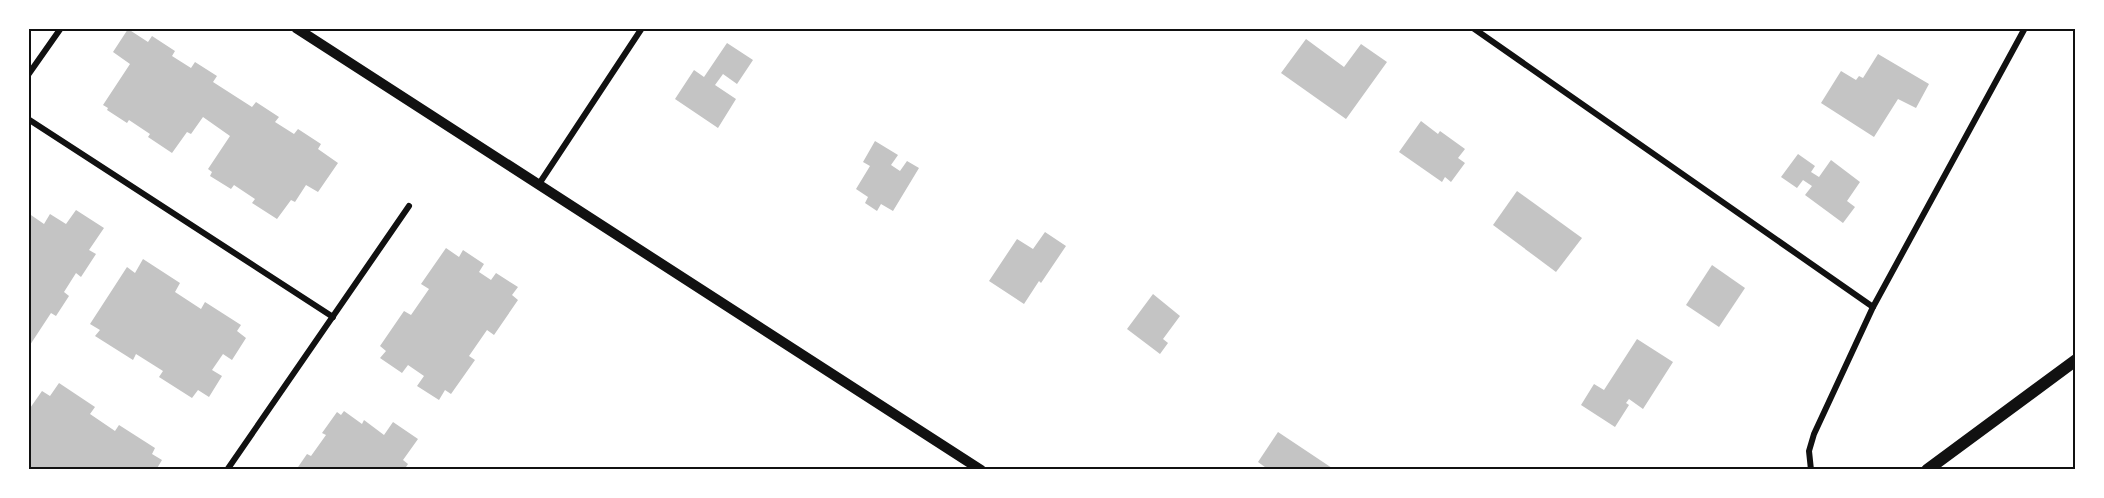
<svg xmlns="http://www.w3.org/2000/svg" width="2104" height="498" viewBox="0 0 2104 498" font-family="Cabin,sans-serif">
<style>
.building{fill:#c4c4c4}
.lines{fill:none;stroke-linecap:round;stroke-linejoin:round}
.minor{stroke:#111;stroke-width:6}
.tertiary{stroke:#111;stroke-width:10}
.secondary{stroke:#111;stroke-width:12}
.neatline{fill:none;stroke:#111;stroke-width:2}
</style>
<rect width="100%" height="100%" fill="#fff"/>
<g class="building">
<path d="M128,29L148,42L152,36L175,51L172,56L191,68L195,62L217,76L213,82L252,107L256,102L279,117L275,122L294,134L298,129L321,144L318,149L338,163L318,192L306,185L295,202L291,200L277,219L252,203L255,199L234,185L231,189L210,176L212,172L208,169L230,136L203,117L191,134L187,132L172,153L148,137L150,134L129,120L127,123L107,110L108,108L103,105L130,64L113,52Z"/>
<path d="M1306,39L1344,67L1361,44L1387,62L1346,119L1281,73Z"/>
<path d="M727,43L753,60L737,84L723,74L715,85L736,99L718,128L675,99L694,70L704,77Z"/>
<path d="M1878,54L1929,84L1916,108L1898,99L1874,137L1821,103L1841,71L1856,80L1859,76L1863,78Z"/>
<path d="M1421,121L1438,134L1440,131L1465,149L1458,158L1465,163L1451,182L1445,177L1442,182L1399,152Z"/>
<path d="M875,141L898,155L891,165L900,171L907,161L919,168L893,211L881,204L877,211L865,203L868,197L856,189L870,166L863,162Z"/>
<path d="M1798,154L1815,166L1811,172L1819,177L1831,160L1860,182L1847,201L1855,207L1843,223L1805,195L1812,186L1803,180L1797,188L1781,177Z"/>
<path d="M1517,191L1582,238L1556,272L1493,225Z"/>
<path d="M76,210L104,228L89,250L96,254L81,277L76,273L64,292L69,296L56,316L51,313L28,348V213L44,224L50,214L66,224Z"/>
<path d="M1045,232L1066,246L1041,283L1039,281L1024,304L989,281L1017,239L1033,249Z"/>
<path d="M446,248L459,257L463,250L484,264L479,272L491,280L496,273L518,287L512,295L518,300L494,335L487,330L469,356L475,360L451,394L445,390L439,400L417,386L424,376L408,365L402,373L380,358L386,351L380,346L404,311L411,315L429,289L421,284Z"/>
<path d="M143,259L180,283L175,292L201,309L205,302L241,325L237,331L246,338L232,360L223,354L212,370L222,376L209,397L198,390L192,398L159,377L163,371L136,354L133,360L95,336L100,330L90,324L127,267L135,273Z"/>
<path d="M1712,265L1745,288L1719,327L1686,305Z"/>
<path d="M1153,294L1180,316L1163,339L1168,343L1160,354L1127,329Z"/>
<path d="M1637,339L1673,362L1643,409L1629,399L1626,403L1629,405L1615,427L1581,405L1594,384L1604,390Z"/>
<path d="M59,383L95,407L90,414L115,431L119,425L155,448L152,454L162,460L156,470H28V411L42,391L50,396Z"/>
<path d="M344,411L362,424L364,420L384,435L393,422L418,439L403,460L408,464L404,470H296L307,454L311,456L326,435L322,433L337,412L341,415Z"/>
<path d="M1278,432L1335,470H1269L1258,462Z"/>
</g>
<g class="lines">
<g class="minor">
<path d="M1473,28L1873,307"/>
<path d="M28,75L61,28"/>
<path d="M28,119L333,317"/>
<path d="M539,184L642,28"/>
<path d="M227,470L409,206"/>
<path d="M1811,470L1809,451L1814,434L1873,307L2025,28"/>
</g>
<path class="tertiary" d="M296,28L981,470"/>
<path class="secondary" d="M1927,470L2076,360"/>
</g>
<rect width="2104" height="498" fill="none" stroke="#ffffff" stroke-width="60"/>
<rect x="30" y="30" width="2044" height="438" class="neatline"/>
</svg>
